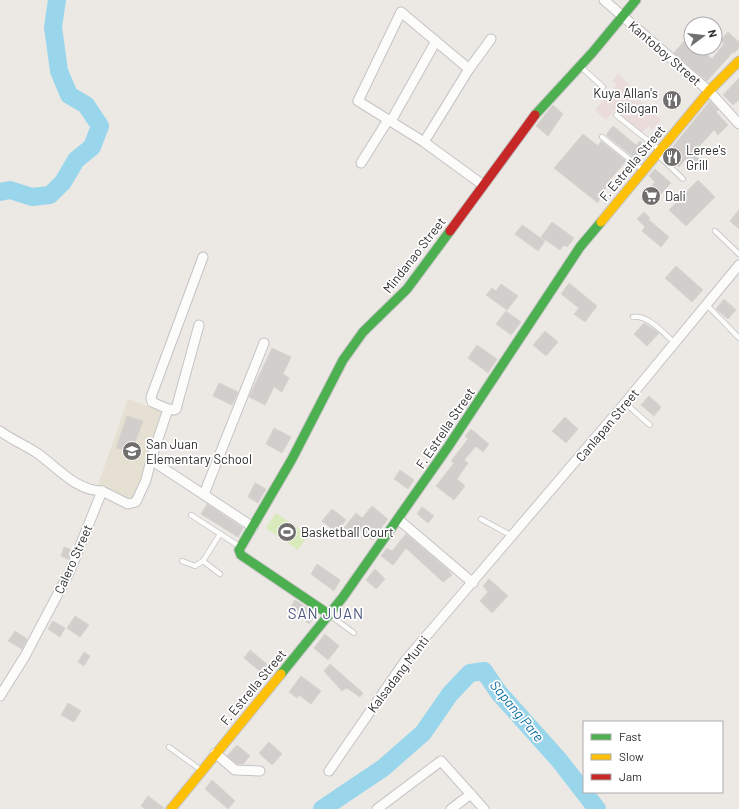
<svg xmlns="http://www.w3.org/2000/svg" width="739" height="809" viewBox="0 0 739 809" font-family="Barlow,sans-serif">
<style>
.education{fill:#e6e0d3}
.medical{fill:#e9dcdb}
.pitch{fill:#d9eabb}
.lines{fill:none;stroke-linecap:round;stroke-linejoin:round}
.river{stroke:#99d6ec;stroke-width:18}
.building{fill:#d1cecb;stroke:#d7d4d0}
.lane-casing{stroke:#c5c4c5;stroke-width:6}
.street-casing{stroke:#c5c4c5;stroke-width:11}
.fast-casing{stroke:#c5c4c5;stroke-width:11}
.slow-casing{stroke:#c5c4c5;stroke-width:11}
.jam-casing{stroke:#c5c4c5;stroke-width:11}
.lane{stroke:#fcfcfb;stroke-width:4.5}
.street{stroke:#fcfcfb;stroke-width:9}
.fast{stroke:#4caf50;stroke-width:9}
.slow{stroke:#ffc107;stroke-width:9}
.jam{stroke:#c62828;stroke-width:9}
.labels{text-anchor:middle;stroke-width:3.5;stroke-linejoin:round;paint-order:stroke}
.street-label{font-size:13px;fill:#2e2e2e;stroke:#fff}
.poi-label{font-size:13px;fill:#2e2e2e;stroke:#fff;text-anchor:start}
.water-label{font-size:14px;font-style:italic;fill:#0d6fa3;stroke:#fff}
.quarter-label{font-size:15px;letter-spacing:1px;fill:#4d5680;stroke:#fff}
</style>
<rect width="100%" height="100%" fill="#ece8e4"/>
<path class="education" d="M128,399L169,414L133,501L97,488Z"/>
<path class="medical" d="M618,74L630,85L626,89L661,120L652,130L648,126L642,133L615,110L606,120L595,110L617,85L612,81Z"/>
<path class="pitch" d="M276,513L308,535L298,550L266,528Z"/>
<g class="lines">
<g class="river">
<path d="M0,192L10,190L32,197L50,195L63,182L76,160L92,147L100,126L86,105L69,95L59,71L53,27L57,0"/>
<path d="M322,809L383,768L423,733L450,694L470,673L484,671L499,693L559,760L597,809"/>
</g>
</g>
<g class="building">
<path d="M728,32L739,42V48L734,53L733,52L707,81L674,53L691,33V48H699L712,59L724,44L721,40Z"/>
<path d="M739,78V100L733,105L723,95Z"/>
<path d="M671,91L681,100L674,109L663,99Z"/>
<path d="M710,101L718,110L716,112L728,125L718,135L714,130L693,153L705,165L698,171L686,159L679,167L666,155Z"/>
<path d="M553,105L563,114L548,136L536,126Z"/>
<path d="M613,126L636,145L640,141L647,148L637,160L606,135Z"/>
<path d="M583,134L598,146L601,141L626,161L607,183L609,184L601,194L598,203L554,168Z"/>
<path d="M655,169L671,183L650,206L641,199L655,182L649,176Z"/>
<path d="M698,180L715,197L686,226L669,210Z"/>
<path d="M739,210V229L730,221Z"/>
<path d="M644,212L650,218L648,219L669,237L661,247L642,231L645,227L637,219Z"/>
<path d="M552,222L574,238L567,247L564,245L560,250L541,237Z"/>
<path d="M522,225L545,241L538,251L515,234Z"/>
<path d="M676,266L703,290L692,302L665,278Z"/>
<path d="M569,283L597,306L585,322L574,314L579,308L561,294Z"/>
<path d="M501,284L518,296L507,310L486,295L492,288L496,291Z"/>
<path d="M724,299L736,310L728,319L716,309Z"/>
<path d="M506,311L521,322L511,335L496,324Z"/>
<path d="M644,323L659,333L647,346L634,334Z"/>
<path d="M545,331L558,342L546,356L533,345Z"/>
<path d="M477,345L497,359L488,373L468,358Z"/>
<path d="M272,348L291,357L283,374L289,378L282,392L274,387L265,405L249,397Z"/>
<path d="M219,383L238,392L232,405L213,396Z"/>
<path d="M649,396L661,407L654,416L641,405Z"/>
<path d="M127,416L143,421L131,453L116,448Z"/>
<path d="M565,417L578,429L566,443L552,431Z"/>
<path d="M274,428L291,437L282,453L266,444Z"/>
<path d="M471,429L489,444L483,452L476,446L464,460L468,463L457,479L465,486L454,500L436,486L454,463L451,461L468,439L465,436Z"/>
<path d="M400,470L414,480L408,489L394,479Z"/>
<path d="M255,483L266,489L258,503L248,497Z"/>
<path d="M207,504L243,528L238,537L201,514Z"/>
<path d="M372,506L388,519L372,540L360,530L355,536L344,528L356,513L362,518Z"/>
<path d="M422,507L434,516L428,523L417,514Z"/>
<path d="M332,509L346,520L336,532L322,521Z"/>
<path d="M406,534L447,569L452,575L443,582L406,548L393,565L381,556L387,548L392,551Z"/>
<path d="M64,547L72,550L68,559L61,556Z"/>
<path d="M317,564L340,580L334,591L311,574Z"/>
<path d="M375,569L385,579L376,589L366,580Z"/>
<path d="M489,579L508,596L492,613L480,601L488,592L483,586Z"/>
<path d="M295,600L316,614L309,624L290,608Z"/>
<path d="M75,616L89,625L80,637L67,628Z"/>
<path d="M53,621L65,628L60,637L48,629Z"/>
<path d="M15,631L27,639L22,649L8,641Z"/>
<path d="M325,634L339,646L328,660L314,648Z"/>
<path d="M250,650L274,670L268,678L244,658Z"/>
<path d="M84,652L90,656L84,666L78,662Z"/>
<path d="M330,664L363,693L360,697L347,688L342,691L324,671Z"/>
<path d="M301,676L321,691L311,704L299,695L297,698L289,692Z"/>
<path d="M68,703L81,711L74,722L61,715Z"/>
<path d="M269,742L282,754L272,765L259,753Z"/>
<path d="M237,745L250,756L243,764H237L227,756Z"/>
<path d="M212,780L235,801L228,809L205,789Z"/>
<path d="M148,796L164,808V809H145L141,806Z"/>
</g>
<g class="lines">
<defs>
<g id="lane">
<path d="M581,67L603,87"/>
<path d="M616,115L660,150"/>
<path d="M602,137L643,170"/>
<path d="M658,155L683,179"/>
<path d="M715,231L739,254"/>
<path d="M706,304L739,338"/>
<path d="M633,317C649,315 663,333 675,343"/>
<path d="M625,403L650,425"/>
<path d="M191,515L239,546"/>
<path d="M481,519L512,536"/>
<path d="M182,561L195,566L203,561"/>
<path d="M220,574L203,561L220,534"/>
<path d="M331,616L354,633"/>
<path d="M169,747L201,770"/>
</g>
<g id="street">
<path d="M604,0L709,91L739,124"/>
<path d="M469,69L401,12L358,101L424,142L483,185"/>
<path d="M391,121L436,41"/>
<path d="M424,142L469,69L491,39"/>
<path d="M361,163L388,120"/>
<path d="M199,325L176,409L174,410L168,409L151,460L253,527"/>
<path d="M168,409L152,402L151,397L203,257"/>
<path d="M0,431C12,440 25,445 37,453C57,467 76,491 102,491"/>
<path d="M204,494L264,343"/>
<path d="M399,520L473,583"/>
<path d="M0,696L25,656L70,571L102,491L128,504L136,502L146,480L151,460"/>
<path d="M215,753L235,770L260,771"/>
<path d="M329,771L405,661L625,403L739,265"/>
<path d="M377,809L441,761L484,809"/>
<path d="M451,809L471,794"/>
</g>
<g id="fast">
<path d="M535,115L592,53L636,0"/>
<path d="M330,615L241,555L239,550L292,459L343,360L363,332L407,289L450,231"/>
<path d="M281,674L343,597L448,447L580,247L601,222"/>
</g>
<g id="slow">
<path d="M601,222L709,91L739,61"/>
<path d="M171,809L281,674"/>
</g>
<path id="jam" d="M450,231L535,115"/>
</defs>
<use href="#lane" class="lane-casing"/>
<use href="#street" class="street-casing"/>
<use href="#fast" class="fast-casing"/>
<use href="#slow" class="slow-casing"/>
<use href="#jam" class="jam-casing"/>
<use href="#lane" class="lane"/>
<use href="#street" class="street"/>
<use href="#fast" class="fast"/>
<use href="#slow" class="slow"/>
<use href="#jam" class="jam"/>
</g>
<defs>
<symbol id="restaurant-disc" viewBox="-11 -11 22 22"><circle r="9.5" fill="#706f6e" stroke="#fff"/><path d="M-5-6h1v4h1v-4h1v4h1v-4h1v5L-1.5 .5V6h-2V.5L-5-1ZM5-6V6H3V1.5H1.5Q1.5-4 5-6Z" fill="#fff"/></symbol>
<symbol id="supermarket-disc" viewBox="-11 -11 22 22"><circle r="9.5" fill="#706f6e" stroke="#fff"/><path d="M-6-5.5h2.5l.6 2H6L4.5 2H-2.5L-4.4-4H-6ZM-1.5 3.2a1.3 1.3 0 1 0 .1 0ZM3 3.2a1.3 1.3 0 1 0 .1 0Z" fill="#fff"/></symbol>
<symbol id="school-disc" viewBox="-11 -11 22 22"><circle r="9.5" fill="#706f6e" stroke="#fff"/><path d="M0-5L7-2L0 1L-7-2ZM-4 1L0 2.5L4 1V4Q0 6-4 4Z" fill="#fff"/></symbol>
<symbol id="stadium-disc" viewBox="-11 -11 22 22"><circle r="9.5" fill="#706f6e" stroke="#fff"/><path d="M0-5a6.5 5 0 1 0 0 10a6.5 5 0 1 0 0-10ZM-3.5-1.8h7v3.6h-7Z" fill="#fff"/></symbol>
</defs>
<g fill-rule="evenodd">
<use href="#restaurant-disc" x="661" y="89" width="22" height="22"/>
<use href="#restaurant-disc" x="661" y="146" width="22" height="22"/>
<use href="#supermarket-disc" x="640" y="185" width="22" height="22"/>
<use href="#school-disc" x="121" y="440" width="22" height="22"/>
<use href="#stadium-disc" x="276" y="521" width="22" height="22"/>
</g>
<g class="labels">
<g class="street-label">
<text transform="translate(665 53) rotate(41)" y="5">Kantoboy Street</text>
<text transform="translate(632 163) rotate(-50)" y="5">F. Estrella Street</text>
<text transform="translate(414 255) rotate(-52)" y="5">Mindanao Street</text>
<text transform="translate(607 425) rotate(-50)" y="5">Canlapan Street</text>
<text transform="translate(445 428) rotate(-56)" y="5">F. Estrella Street</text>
<text transform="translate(73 559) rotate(-66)" y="5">Calero Street</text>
<text transform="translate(398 674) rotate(-53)" y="5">Kalsadang Munti</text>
<text transform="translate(253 687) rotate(-50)" y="5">F. Estrella Street</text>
</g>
<g class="poi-label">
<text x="658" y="98" text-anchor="end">Kuya Allan's<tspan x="658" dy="15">Silogan</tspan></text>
<text x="686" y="155">Leree's<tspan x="686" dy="15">Grill</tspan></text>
<text x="665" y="201">Dali</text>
<text x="146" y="449">San Juan<tspan x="146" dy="15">Elementary School</tspan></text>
<text x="301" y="537">Basketball Court</text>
</g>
<g class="water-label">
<text transform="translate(517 711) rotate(50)" y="5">Sapang Pare</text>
</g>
<g class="quarter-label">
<text x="326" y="619">SAN JUAN</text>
</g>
</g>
<rect x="583" y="721" width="140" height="72" fill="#ffffff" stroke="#ababab"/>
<rect x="591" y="734" width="20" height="6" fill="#4caf50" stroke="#ababab"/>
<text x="619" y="741" font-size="12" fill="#2e2e2e">Fast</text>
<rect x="591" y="754" width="20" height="6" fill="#ffc107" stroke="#ababab"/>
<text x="619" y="761" font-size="12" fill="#2e2e2e">Slow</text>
<rect x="591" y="774" width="20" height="6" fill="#c62828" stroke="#ababab"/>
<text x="619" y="781" font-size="12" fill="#2e2e2e">Jam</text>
<g transform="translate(703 36) rotate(75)"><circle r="19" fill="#ffffff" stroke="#ababab"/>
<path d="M0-3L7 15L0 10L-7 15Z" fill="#706f6e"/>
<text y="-6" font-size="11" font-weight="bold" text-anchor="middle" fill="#2e2e2e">N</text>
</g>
</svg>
